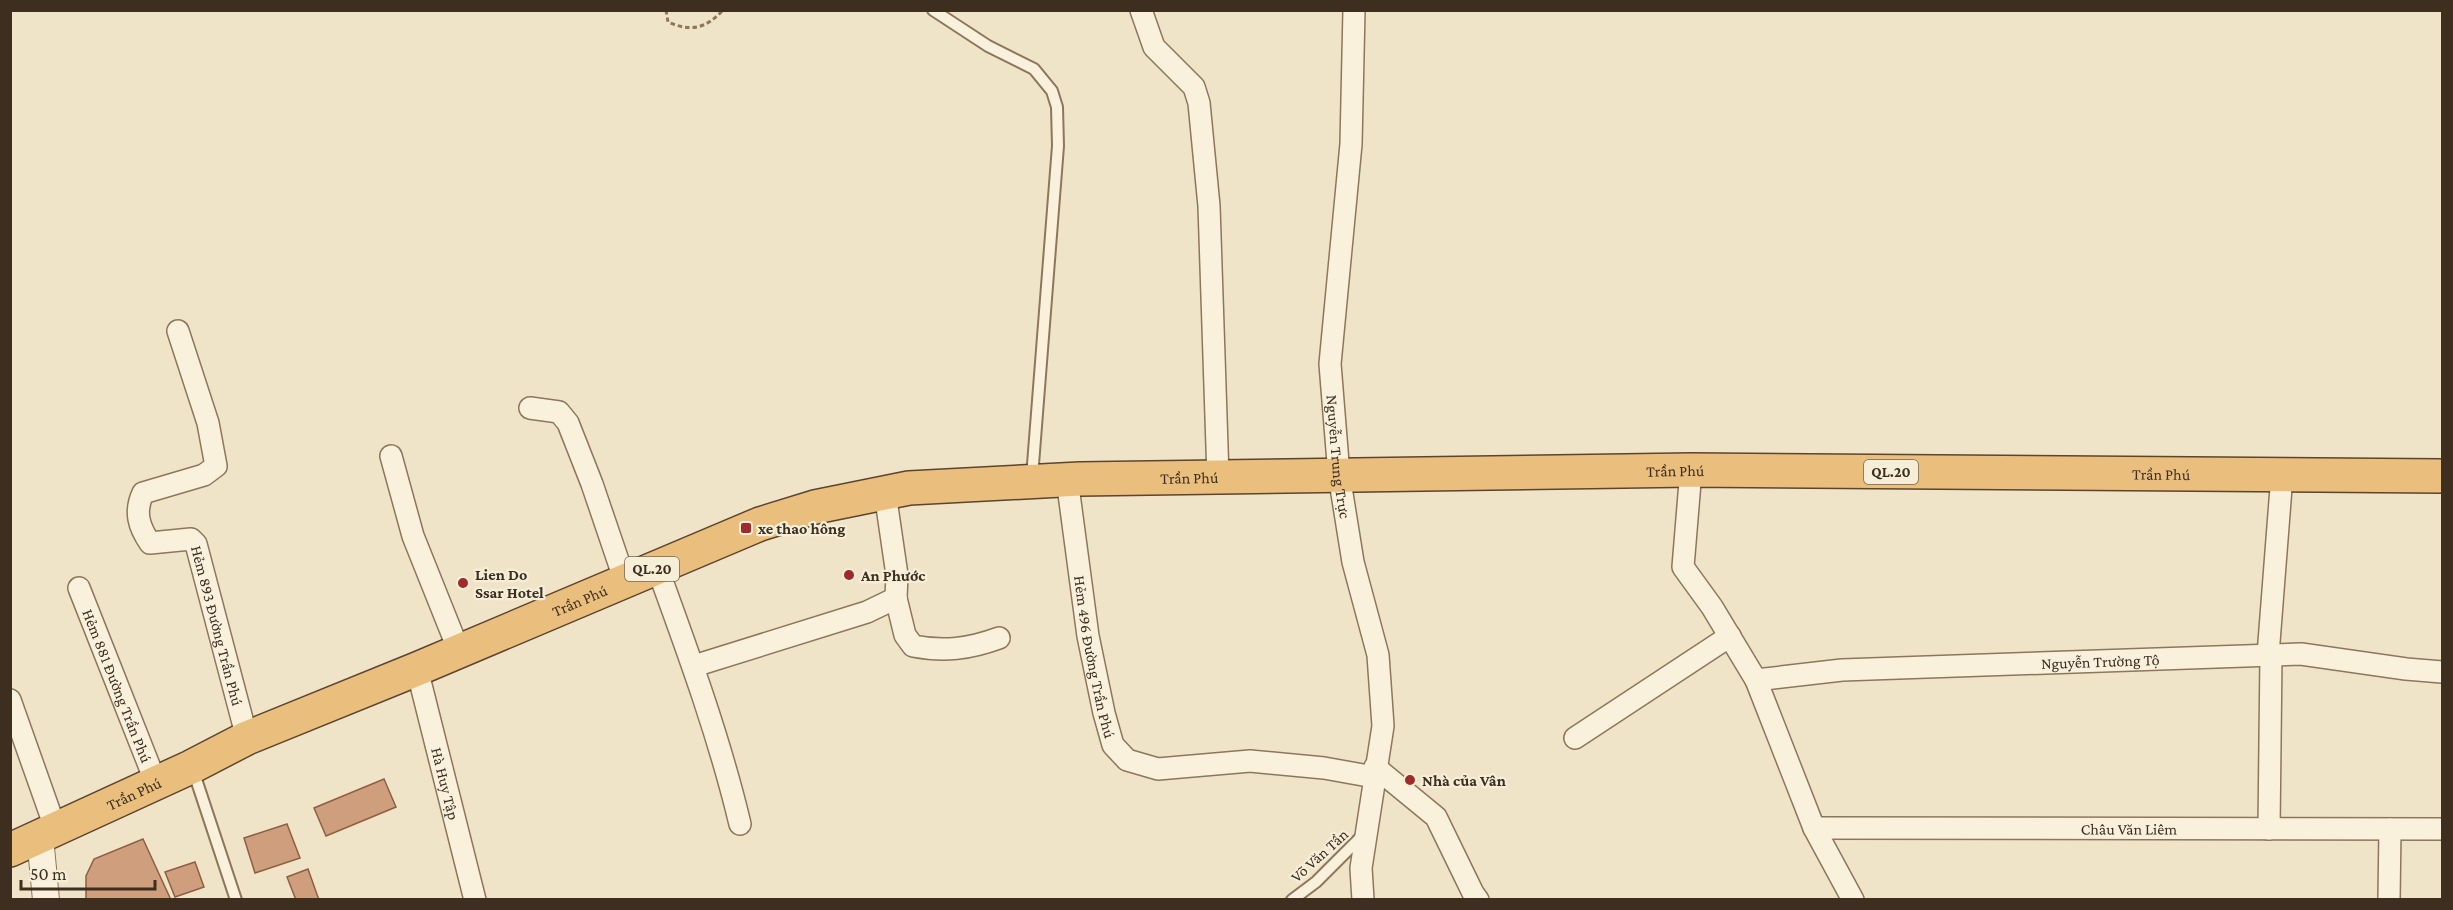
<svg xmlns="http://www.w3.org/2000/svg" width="2453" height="910" viewBox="0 0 2453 910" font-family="'Crimson Pro',serif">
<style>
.building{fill:#cf9f7d;stroke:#8d5f41;stroke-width:1.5}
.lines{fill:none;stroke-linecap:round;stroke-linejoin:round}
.service-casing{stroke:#8d765c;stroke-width:14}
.minor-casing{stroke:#8d765c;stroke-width:24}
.tertiary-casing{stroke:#8d765c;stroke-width:28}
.trunk-casing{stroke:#5b4430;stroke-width:36}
.path{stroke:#8d765c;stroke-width:3;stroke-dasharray:4.5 3;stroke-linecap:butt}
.service{stroke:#faf1dc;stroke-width:10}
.minor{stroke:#faf1dc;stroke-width:21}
.tertiary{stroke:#faf1dc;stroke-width:26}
.trunk{stroke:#eabe7c;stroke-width:33}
.poi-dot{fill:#9e2a2b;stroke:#f7eed8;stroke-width:2}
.labels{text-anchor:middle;stroke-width:4.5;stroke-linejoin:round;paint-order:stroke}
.shield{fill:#f7eed8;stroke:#756857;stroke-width:1.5}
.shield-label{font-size:15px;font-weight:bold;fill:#3d2e20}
.street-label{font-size:16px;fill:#3d2e20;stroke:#f7eed8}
.poi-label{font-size:16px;font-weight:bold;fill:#3d2e20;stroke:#f7eed8;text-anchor:start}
</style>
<rect width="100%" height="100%" fill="#f0e4c8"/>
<g class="building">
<path d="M384,779L396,807L326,836L314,808Z"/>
<path d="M287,824L300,858L255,873L244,838Z"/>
<path d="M143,839L171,900H86V876L94,859Z"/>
<path d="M195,862L204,887L175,897L165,872Z"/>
<path d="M308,869L319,900H296L287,877Z"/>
</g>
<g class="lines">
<defs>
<g id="service">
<path d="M933,10L988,46L1034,69L1052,91L1057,107L1058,146L1032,477"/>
<path d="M193,770L236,900"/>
<path d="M1292,900L1316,882L1365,833"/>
</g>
<g id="minor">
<path d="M1141,10L1154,47L1194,87L1199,103L1209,206L1218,477"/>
<path id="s1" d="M1354,10L1351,144L1330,364L1339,475L1353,562L1378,655L1383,726L1361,868L1363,900"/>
<path id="s2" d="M178,331L208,423L216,466L204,475L143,493C134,512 139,527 150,543L191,539L196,544L247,738"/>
<path d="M530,408L559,412L568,423L592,484L625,581"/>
<path d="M391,456L413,536L459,651"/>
<path d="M1691,470L1683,567L1712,607L1756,680L1814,828L1853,900"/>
<path id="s3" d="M1067,479L1088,636L1104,713L1113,745L1127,760L1158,769L1250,761L1324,768L1374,777"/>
<path d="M657,567C688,652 719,736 740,824"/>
<path id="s4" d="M79,588L156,783"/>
<path d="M896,598L905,635L913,646C944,652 969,649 999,638"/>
<path d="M2268,655L2282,475"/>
<path d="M694,666L867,612L896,598L897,575L885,493"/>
<path id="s5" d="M417,669L475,900"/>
<path id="s6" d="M1756,680L1842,670L2301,654L2406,669L2442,672"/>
<path d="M10,700L56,830"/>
<path d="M1575,738L1730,636"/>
<path d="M1375,767L1436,817L1473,893L1478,900"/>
<path id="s7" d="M1814,828L2442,829"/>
<path d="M2269,829L2271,655"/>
<path d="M2389,900L2390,829"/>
</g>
<path id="tertiary" d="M40,837L46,900"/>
<g id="trunk">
<path id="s8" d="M10,850L191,767L247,738L417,669L760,524L815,507L909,488L1080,479L1691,470L2442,476"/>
</g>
</defs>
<use href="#service" class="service-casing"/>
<use href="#minor" class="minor-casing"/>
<use href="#tertiary" class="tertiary-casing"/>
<use href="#trunk" class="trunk-casing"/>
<path class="path" d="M666,10L668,22C690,32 706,29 723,10"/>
<use href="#service" class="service"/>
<use href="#minor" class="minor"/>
<use href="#tertiary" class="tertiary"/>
<use href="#trunk" class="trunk"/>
</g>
<g class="poi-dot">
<rect x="740" y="522" width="12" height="12" rx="3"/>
<circle cx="849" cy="575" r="6"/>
<circle cx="463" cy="583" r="6"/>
<circle cx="1410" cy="780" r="6"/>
</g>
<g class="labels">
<g class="shield">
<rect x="1864" y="460" width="54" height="24" rx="4.5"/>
<rect x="625" y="557" width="54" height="24" rx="4.5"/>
</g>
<g class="shield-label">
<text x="1891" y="477">QL.20</text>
<text x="652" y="574">QL.20</text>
</g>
<g class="street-label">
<text dy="6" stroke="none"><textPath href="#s1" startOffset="448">Nguyễn Trung Trực</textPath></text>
<text dy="6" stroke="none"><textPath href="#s8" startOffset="1738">Trần Phú</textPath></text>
<text dy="6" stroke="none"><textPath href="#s8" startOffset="2224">Trần Phú</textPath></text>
<text dy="6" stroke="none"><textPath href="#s8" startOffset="1252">Trần Phú</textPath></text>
<text dy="6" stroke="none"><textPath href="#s8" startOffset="622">Trần Phú</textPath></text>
<text dy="6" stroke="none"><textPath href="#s2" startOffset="405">Hẻm 893 Đường Trần Phú</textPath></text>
<text dy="6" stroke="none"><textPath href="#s3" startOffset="180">Hẻm 496 Đường Trần Phú</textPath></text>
<text dy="6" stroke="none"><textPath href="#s6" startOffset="345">Nguyễn Trường Tộ</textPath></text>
<text dy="6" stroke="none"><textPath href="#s4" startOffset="105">Hẻm 881 Đường Trần Phú</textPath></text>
<text dy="6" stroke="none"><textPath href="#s5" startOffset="118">Hà Huy Tập</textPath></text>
<text dy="6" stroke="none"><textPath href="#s8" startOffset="136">Trần Phú</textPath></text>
<text dy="6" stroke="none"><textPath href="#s7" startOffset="315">Châu Văn Liêm</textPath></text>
<text transform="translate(1319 855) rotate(-42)" y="6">Võ Văn Tần</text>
</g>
<g class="poi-label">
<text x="758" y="534">xe thao hông</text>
<text x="475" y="580">Lien Do<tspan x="475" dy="18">Ssar Hotel</tspan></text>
<text x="861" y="581">An Phước</text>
<text x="1422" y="786">Nhà của Vân</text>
</g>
</g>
<rect width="2453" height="910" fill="none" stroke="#3d2e20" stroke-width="24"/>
<path d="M21 880v9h134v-9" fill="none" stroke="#3d2e20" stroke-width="3"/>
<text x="30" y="880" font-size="18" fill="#3d2e20" stroke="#f7eed8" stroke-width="4.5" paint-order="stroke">50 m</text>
</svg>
